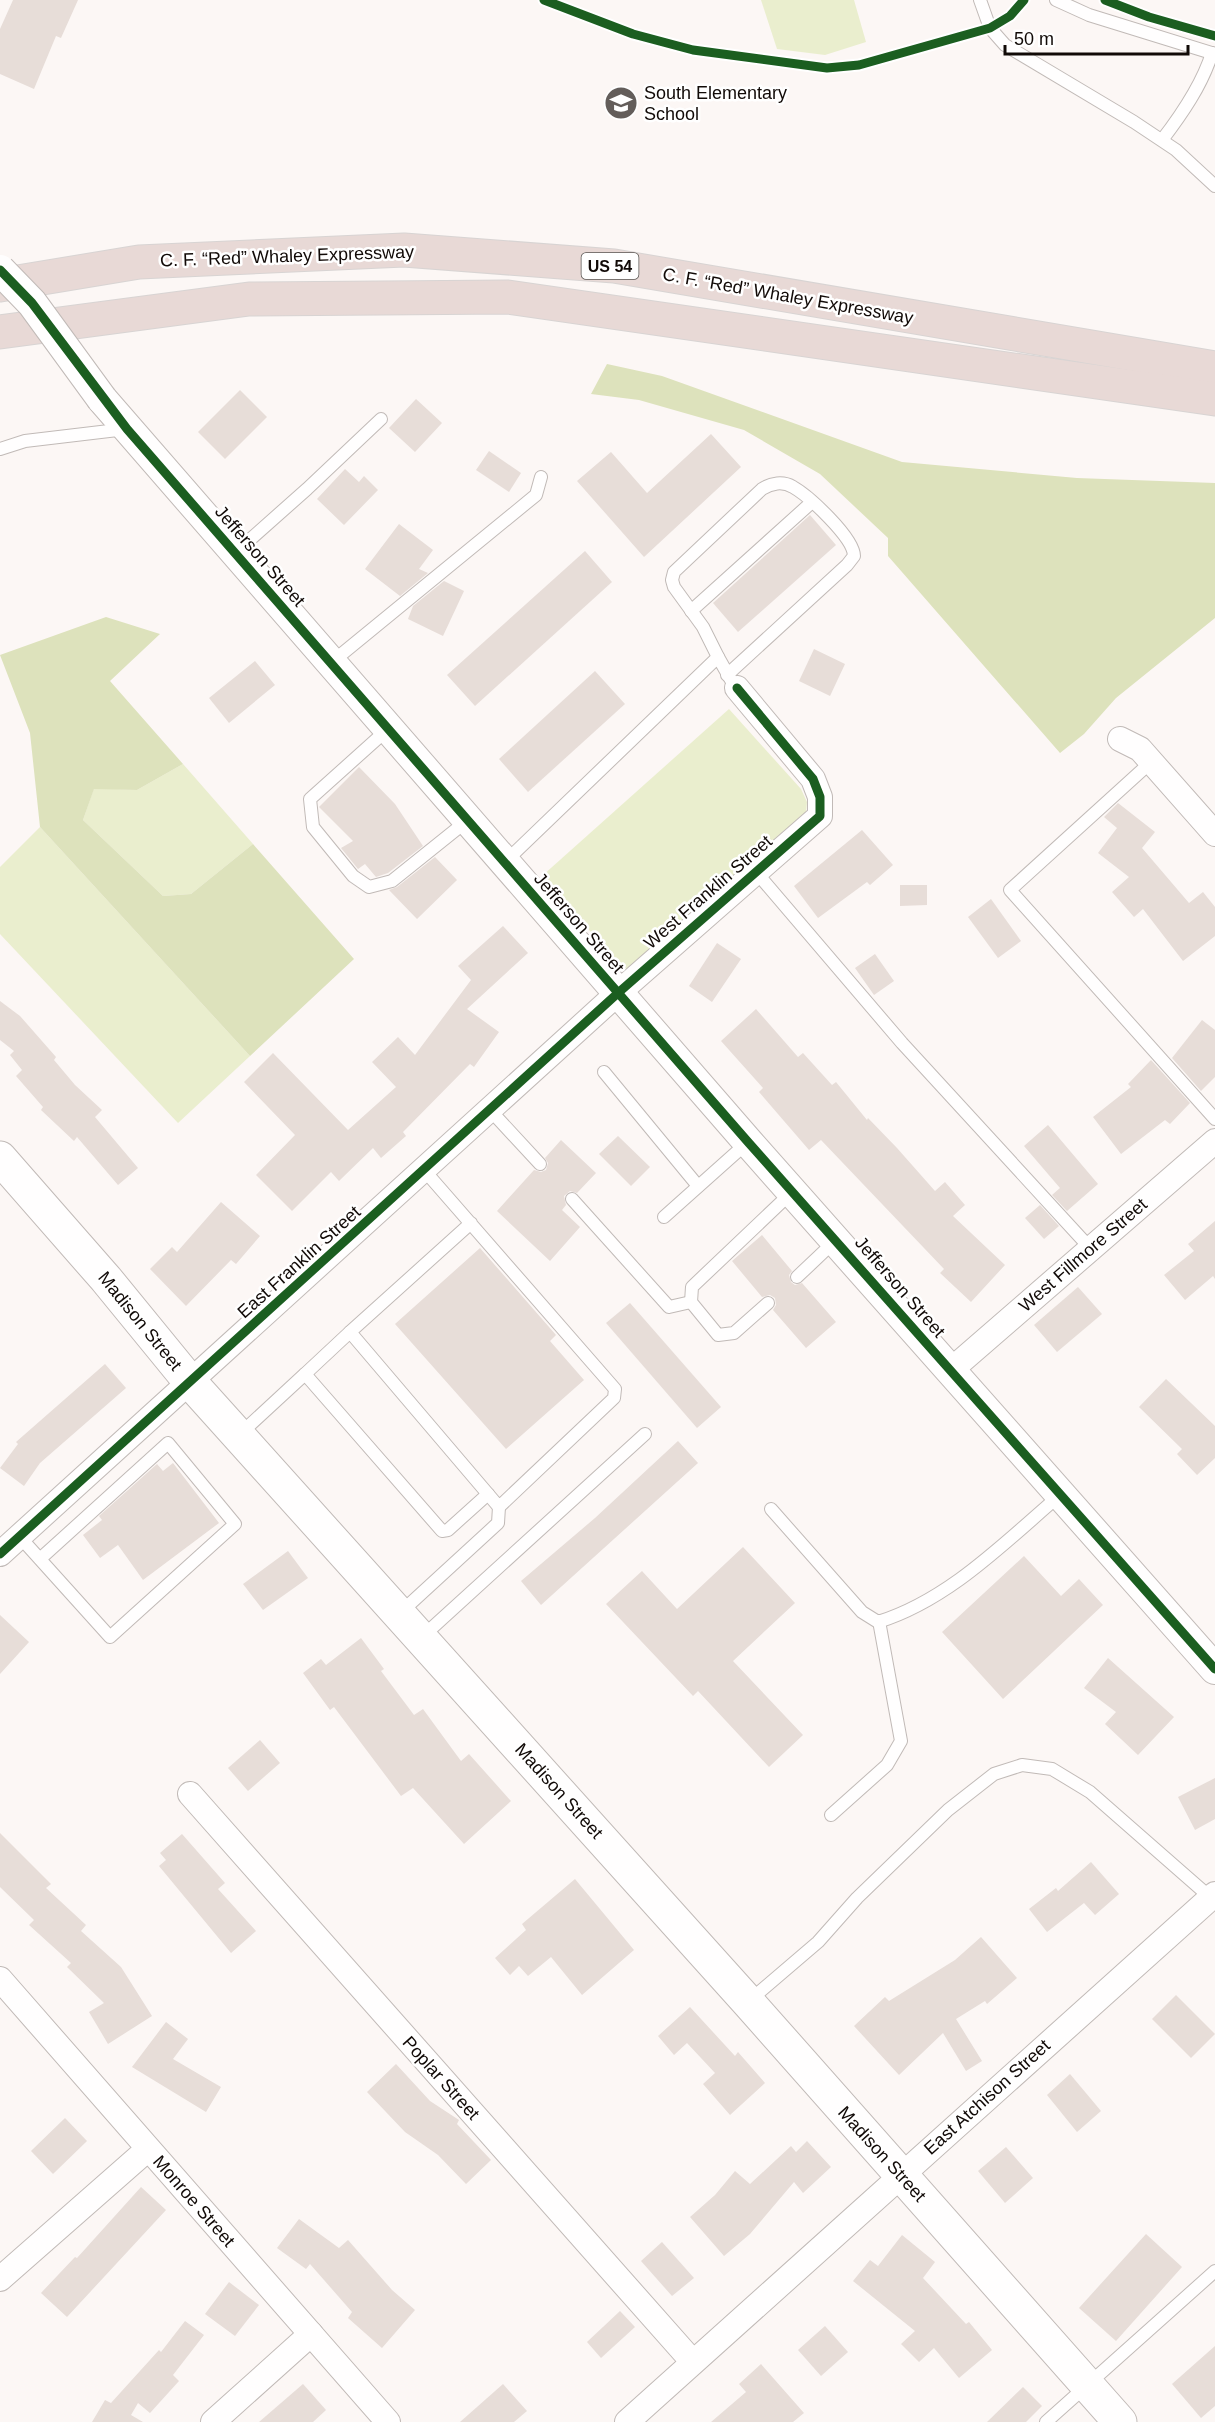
<svg xmlns="http://www.w3.org/2000/svg" width="1215" height="2422" viewBox="0 0 1215 2422" font-family="Helvetica,sans-serif">
<style>
.green{fill:#eaeece}
.forest{fill:#dde2bc}
.building{fill:#e7ddd8}
.lines{fill:none;stroke-linecap:round;stroke-linejoin:round}
.service-casing{stroke:#c1bab7;stroke-width:14}
.minor-casing{stroke:#c1bab7;stroke-width:26}
.tertiary-casing{stroke:#c1bab7;stroke-width:32}
.secondary-casing{stroke:#c1bab7;stroke-width:35}
.motorway-casing{stroke:#d8d4d3;stroke-width:35}
.service{stroke:#fffefe;stroke-width:12}
.minor{stroke:#fffefe;stroke-width:24}
.tertiary{stroke:#fffefe;stroke-width:30}
.secondary{stroke:#fffefe;stroke-width:33}
.motorway{stroke:#e8d9d6;stroke-width:33}
.tertiary-bridge-casing{stroke:#c1bab7;stroke-width:32;stroke-linecap:butt}
.tertiary-bridge{stroke:#fffefe;stroke-width:30}
.cycleway-casing{stroke:#fff;stroke-width:13}
.cycleway{stroke:#1b5e20;stroke-width:9}
.labels{text-anchor:middle;stroke-width:5;stroke-linejoin:round;paint-order:stroke}
.shield{fill:#fff;stroke:#585451;stroke-width:1.5}
.shield-label{font-size:16px;font-weight:bold;fill:#110a07}
.poi-label{font-size:18px;fill:#110a07;stroke:#fff;text-anchor:start}
.street-label{font-size:18px;fill:#110a07;stroke:#fff}
</style>
<rect width="100%" height="100%" fill="#fcf7f5"/>
<g class="green">
<path d="M761,0H854L866,42L825,55L777,49Z"/>
<path d="M729,709L801,789L807,802L806,813L635,969H623L542,876Z"/>
<path d="M183,764L253,844L191,894L163,896L83,820L94,788L137,790Z"/>
<path d="M40,827L250,1056L178,1123L0,934V867Z"/>
</g>
<g class="forest">
<path d="M607,364L662,376L902,462L1077,478L1215,483V618L1116,698L1084,734L1060,753L888,556V538L820,474L744,430L639,400L591,394Z"/>
<path d="M106,617L160,634L110,681L183,764L137,790L94,789L83,820L163,896L191,894L253,844L354,959L250,1056L40,827L30,733L0,655Z"/>
</g>
<g class="building">
<path d="M13,0H78L61,38L56,36L34,89L0,74V29Z"/>
<path d="M240,390L267,417L225,459L198,432Z"/>
<path d="M416,399L442,423L415,452L389,428Z"/>
<path d="M711,434L741,467L644,557L577,481L611,452L647,493Z"/>
<path d="M489,451L521,473L509,492L476,470Z"/>
<path d="M345,469L359,482L364,476L378,490L344,525L317,499Z"/>
<path d="M810,515L836,545L738,632L713,603Z"/>
<path d="M399,524L433,550L419,569L428,573L400,596L365,569Z"/>
<path d="M585,551L612,582L475,706L447,675Z"/>
<path d="M444,581L464,591L443,636L408,619L413,606Z"/>
<path d="M814,649L845,664L830,696L799,681Z"/>
<path d="M255,661L275,685L229,723L209,698Z"/>
<path d="M595,671L625,704L528,792L499,759Z"/>
<path d="M359,767L395,804L423,846L388,873L376,877L365,864L358,869L341,848L353,841L319,807Z"/>
<path d="M1118,803L1155,832L1142,848L1189,903L1203,892L1215,907V936L1183,961L1143,909L1134,917L1112,892L1129,877L1098,853L1117,828L1104,817Z"/>
<path d="M862,830L893,865L870,885L867,882L818,918L794,886Z"/>
<path d="M435,857L457,880L417,919L389,890L397,887Z"/>
<path d="M900,885H927V905L900,906Z"/>
<path d="M991,899L1021,941L998,958L968,917Z"/>
<path d="M503,926L528,953L467,1009L499,1032L474,1067L470,1064L403,1132L406,1136L381,1158L373,1148L339,1181L331,1172L292,1211L256,1175L295,1135L244,1082L273,1053L348,1130L396,1087L372,1062L398,1037L415,1055L471,980L458,966Z"/>
<path d="M717,943L741,959L712,1002L689,986Z"/>
<path d="M875,954L894,981L874,995L855,968Z"/>
<path d="M0,1001L20,1016L56,1057L54,1060L75,1085L102,1110L95,1117L138,1168L118,1185L77,1137L74,1141L41,1110L43,1107L16,1076L22,1070L10,1055L14,1051L0,1040Z"/>
<path d="M756,1009L798,1057L803,1053L832,1085L836,1082L867,1120L868,1118L897,1148L935,1191L945,1182L965,1205L953,1216L1005,1265L971,1302L940,1273L944,1269L821,1140L809,1150L759,1092L763,1088L721,1041Z"/>
<path d="M1202,1020L1215,1030V1077L1201,1091L1172,1058Z"/>
<path d="M1151,1060L1190,1103L1170,1124L1165,1120L1121,1154L1093,1117L1131,1087L1128,1084Z"/>
<path d="M1048,1125L1098,1184L1067,1211L1052,1195L1060,1188L1024,1146Z"/>
<path d="M618,1136L650,1167L631,1186L599,1154Z"/>
<path d="M561,1140L596,1173L577,1193L570,1191L564,1196L566,1205L562,1210L580,1227L550,1261L497,1211L534,1170L541,1172L546,1170L548,1163L545,1158Z"/>
<path d="M221,1202L260,1236L236,1264L231,1260L186,1306L150,1269L172,1247L177,1252Z"/>
<path d="M1040,1205L1059,1226L1044,1239L1025,1218Z"/>
<path d="M1215,1221V1279L1213,1276L1185,1300L1164,1275L1194,1251L1188,1244Z"/>
<path d="M762,1235L792,1271L789,1275L791,1282L795,1285L802,1283L836,1322L806,1348L773,1310L776,1305L775,1298L770,1295L762,1297L732,1261Z"/>
<path d="M480,1248L556,1335L550,1341L584,1380L506,1449L395,1324Z"/>
<path d="M1078,1287L1102,1314L1057,1352L1034,1325Z"/>
<path d="M630,1303L721,1407L697,1428L606,1323Z"/>
<path d="M105,1364L126,1388L40,1463L24,1486L0,1468L18,1444L16,1442Z"/>
<path d="M1166,1379L1215,1426V1458L1197,1475L1177,1454L1182,1449L1139,1407Z"/>
<path d="M678,1441L698,1463L541,1605L521,1581L595,1518Z"/>
<path d="M173,1463L219,1523L143,1580L118,1545L100,1558L83,1535L102,1520L99,1516L157,1464L163,1471Z"/>
<path d="M743,1547L795,1603L733,1661L803,1735L769,1767L698,1691L693,1696L606,1604L642,1571L677,1609Z"/>
<path d="M288,1551L308,1578L263,1610L243,1584Z"/>
<path d="M1024,1556L1061,1596L1079,1579L1103,1605L1003,1699L942,1632Z"/>
<path d="M0,1615L29,1642L0,1674Z"/>
<path d="M361,1638L384,1669L381,1671L414,1715L423,1709L461,1761L469,1754L511,1801L464,1844L413,1788L401,1796L334,1707L330,1710L303,1673L321,1659L326,1665Z"/>
<path d="M1108,1658L1174,1717L1138,1755L1105,1724L1116,1712L1084,1688Z"/>
<path d="M260,1740L280,1763L248,1791L228,1768Z"/>
<path d="M1215,1778V1819L1195,1830L1178,1797Z"/>
<path d="M0,1833L51,1884L46,1888L86,1925L81,1931L121,1967L152,2016L108,2044L89,2012L104,2003L67,1967L71,1963L29,1925L34,1920L0,1887Z"/>
<path d="M182,1834L225,1883L218,1889L256,1931L231,1953L159,1866L166,1860L160,1853Z"/>
<path d="M1091,1862L1119,1894L1095,1915L1084,1903L1047,1932L1029,1909L1056,1888L1058,1891Z"/>
<path d="M575,1879L634,1950L582,1995L551,1957L528,1976L519,1966L510,1975L495,1958L526,1930L522,1924Z"/>
<path d="M981,1937L1017,1978L987,2004L985,2001L956,2019L982,2061L966,2071L943,2033L899,2075L854,2026L885,1997L889,2001L955,1960Z"/>
<path d="M1176,1995L1215,2034L1191,2058L1152,2019Z"/>
<path d="M690,2007L735,2056L738,2052L765,2083L730,2115L703,2084L715,2073L687,2043L674,2055L658,2036Z"/>
<path d="M166,2022L188,2039L173,2059L221,2087L206,2112L132,2067Z"/>
<path d="M396,2064L430,2101L459,2120L457,2124L491,2160L466,2184L438,2155L405,2132L367,2092Z"/>
<path d="M1070,2074L1101,2111L1077,2132L1047,2095Z"/>
<path d="M65,2118L87,2141L53,2174L31,2151Z"/>
<path d="M807,2141L831,2167L803,2193L794,2182L750,2234L724,2256L690,2217L715,2195L735,2171L750,2184L791,2146L796,2152Z"/>
<path d="M1006,2147L1033,2178L1005,2203L978,2171Z"/>
<path d="M141,2187L166,2210L67,2317L41,2293L75,2257L77,2258Z"/>
<path d="M299,2219L339,2248L348,2240L392,2290L415,2310L382,2348L348,2318L352,2312L310,2264L306,2269L277,2248Z"/>
<path d="M1146,2234L1182,2267L1116,2341L1079,2308Z"/>
<path d="M902,2235L935,2262L923,2278L966,2324L969,2322L992,2350L959,2378L934,2348L919,2362L901,2344L915,2331L853,2281L870,2260L878,2266Z"/>
<path d="M662,2242L694,2278L672,2296L641,2261Z"/>
<path d="M229,2282L259,2305L235,2336L205,2314Z"/>
<path d="M620,2311L635,2327L601,2358L587,2342Z"/>
<path d="M185,2321L204,2335L173,2375L179,2381L150,2413L138,2403L131,2415L143,2422H92L105,2400L111,2403L159,2350L161,2352Z"/>
<path d="M825,2326L848,2352L821,2376L798,2350Z"/>
<path d="M1215,2346V2406L1201,2418L1172,2384Z"/>
<path d="M761,2364L804,2413L793,2422H711L746,2392L739,2384Z"/>
<path d="M303,2384L326,2410L313,2422H259Z"/>
<path d="M503,2384L527,2411L514,2422H460Z"/>
<path d="M1023,2387L1042,2406L1026,2422H987Z"/>
</g>
<g class="lines">
<defs>
<g id="service">
<path d="M980,0L990,28L1005,45L1134,122L1176,150L1215,186"/>
<path d="M1056,0L1089,15L1215,54"/>
<path d="M1162,140C1182,114 1202,85 1212,53"/>
<path d="M0,449L25,441L126,429"/>
<path d="M236,552L307,489L381,419"/>
<path d="M691,611L812,502"/>
<path d="M718,657L703,627L674,587L672,580L674,572L762,489C771,483 783,481 793,487C809,496 854,538 854,556L847,565L727,675"/>
<path d="M332,662L536,495L541,477"/>
<path d="M388,729L310,799L313,827L353,876L369,887L392,881L468,820"/>
<path d="M1151,762L1010,890L1215,1119"/>
<path d="M505,862L718,657L731,680"/>
<path d="M756,872L902,1043L1091,1249"/>
<path d="M604,1072L698,1186"/>
<path d="M490,1110L540,1164"/>
<path d="M424,1170L615,1389L614,1398L499,1507L350,1332L471,1223"/>
<path d="M572,1199L669,1307L691,1302"/>
<path d="M664,1217L748,1142"/>
<path d="M797,1277L835,1241"/>
<path d="M768,1303L734,1333L718,1335L691,1302L692,1287L792,1192"/>
<path d="M305,1374L350,1332"/>
<path d="M239,1435L305,1374L442,1531L448,1530L488,1494"/>
<path d="M771,1509L862,1612L878,1622C949,1600 1005,1542 1060,1495"/>
<path d="M19,1536L110,1637L235,1524L168,1443L41,1558"/>
<path d="M400,1613L498,1523L499,1507"/>
<path d="M422,1637L645,1434"/>
<path d="M831,1815L887,1765L901,1741L879,1621"/>
<path d="M749,2001L818,1942L857,1898L948,1810L994,1774L1022,1765L1052,1769L1090,1792L1211,1898"/>
<path d="M1046,2422L1215,2271"/>
</g>
<g id="minor">
<path d="M1120,739L1140,749L1215,834"/>
<path d="M951,1370L1215,1141"/>
<path d="M0,1554L618,993L820,816V797L813,779L737,688"/>
<path d="M190,1794L692,2361"/>
<path d="M0,1979L388,2422"/>
<path d="M0,2279L148,2149"/>
<path d="M213,2422L311,2334"/>
<path d="M627,2422L1215,1894"/>
</g>
<path id="tertiary" d="M102,399L748,1142L1215,1669"/>
<path id="secondary" d="M0,1158L106,1279L191,1383L748,2002L1120,2422"/>
<g id="motorway">
<path d="M0,285L139,262L404,250L614,266L1215,368"/>
<path d="M0,332L249,299L508,297L1215,399"/>
</g>
</defs>
<use href="#service" class="service-casing"/>
<use href="#minor" class="minor-casing"/>
<use href="#tertiary" class="tertiary-casing"/>
<use href="#secondary" class="secondary-casing"/>
<use href="#motorway" class="motorway-casing"/>
<use href="#service" class="service"/>
<use href="#minor" class="minor"/>
<use href="#tertiary" class="tertiary"/>
<use href="#secondary" class="secondary"/>
<use href="#motorway" class="motorway"/>
<defs>
<path id="tertiary-bridge" d="M0,270L32,303L102,399"/>
</defs>
<use href="#tertiary-bridge" class="tertiary-bridge-casing"/>
<use href="#tertiary-bridge" class="tertiary-bridge"/>
<defs>
<g id="cycleway">
<path d="M544,0L633,34L693,50L827,68L859,65L990,28L1010,16L1024,0"/>
<path d="M1105,0L1149,17L1215,36"/>
<path d="M0,270L32,303L127,429L748,1142L1215,1669"/>
<path d="M0,1554L618,993L820,816V797L813,779L737,688"/>
</g>
</defs>
<use href="#cycleway" class="cycleway-casing"/>
<use href="#cycleway" class="cycleway"/>
</g>
<defs>
<symbol id="school-disc" viewBox="-11 -11 22 22"><circle r="9.5" fill="#635d5a" stroke="#fff"/><path d="M0-5L7-2L0 1L-7-2ZM-4 1L0 2.5L4 1V4Q0 6-4 4Z" fill="#fff"/></symbol>
</defs>
<g fill-rule="evenodd">
<use href="#school-disc" x="602" y="84" width="38" height="38"/>
</g>
<g class="labels">
<rect class="shield" x="581.5" y="253" width="57" height="26" rx="4.5"/>
<g class="shield-label">
<text x="610" y="272">US 54</text>
</g>
<g class="poi-label">
<text x="644" y="99">South Elementary<tspan x="644" dy="21">School</tspan></text>
</g>
<g class="street-label">
<text transform="translate(287 256) rotate(-2)" y="6">C. F. “Red” Whaley Expressway</text>
<text transform="translate(788 296) rotate(10)" y="6">C. F. “Red” Whaley Expressway</text>
<text transform="translate(260 556) rotate(49)" y="6">Jefferson Street</text>
<text transform="translate(708 892) rotate(-41)" y="6">West Franklin Street</text>
<text transform="translate(579 923) rotate(49)" y="6">Jefferson Street</text>
<text transform="translate(1083 1255) rotate(-41)" y="6">West Fillmore Street</text>
<text transform="translate(299 1262) rotate(-42)" y="6">East Franklin Street</text>
<text transform="translate(900 1287) rotate(49)" y="6">Jefferson Street</text>
<text transform="translate(140 1321) rotate(51)" y="6">Madison Street</text>
<text transform="translate(559 1791) rotate(48)" y="6">Madison Street</text>
<text transform="translate(441 2078) rotate(48)" y="6">Poplar Street</text>
<text transform="translate(987 2097) rotate(-42)" y="6">East Atchison Street</text>
<text transform="translate(882 2154) rotate(48)" y="6">Madison Street</text>
<text transform="translate(194 2201) rotate(49)" y="6">Monroe Street</text>
</g>
</g>
<path d="M1005 45v9h183v-9" fill="none" stroke="#110a07" stroke-width="3"/>
<text x="1014" y="45" font-size="18" fill="#110a07" stroke="#ffffff" stroke-width="4.5" paint-order="stroke">50 m</text>
</svg>
